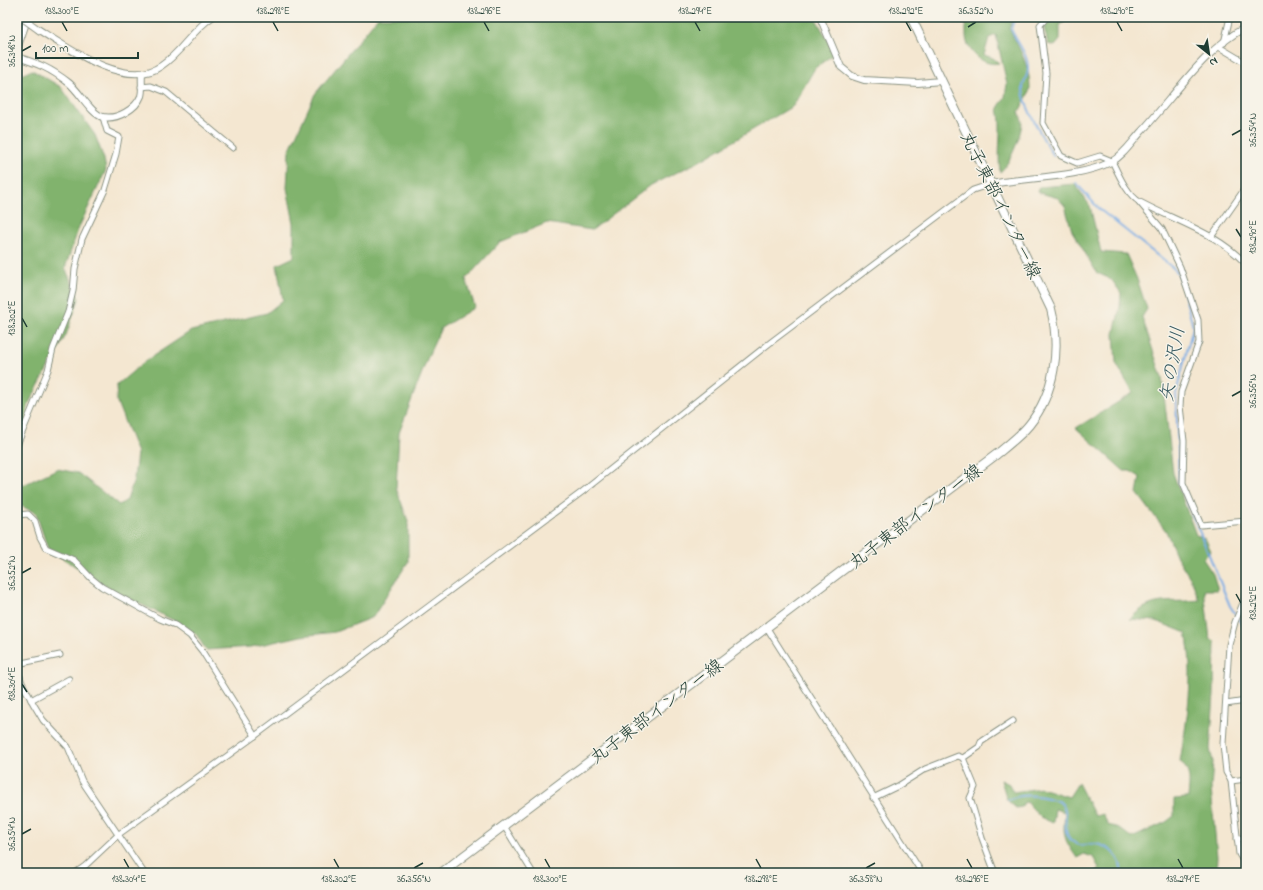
<svg xmlns="http://www.w3.org/2000/svg" width="1263" height="890" viewBox="0 0 1263 890" font-family="'Indie Flower','Klee One',sans-serif">
<style>
.forest{fill:#81b36d;stroke:#507850}
.lines{fill:none;stroke-linecap:round;stroke-linejoin:round}
.stream{stroke:#78ace5;stroke-width:2}
.minor-casing{stroke:#8a9282;stroke-width:7}
.tertiary-casing{stroke:#8a9282;stroke-width:8}
.primary-casing{stroke:#8a9282;stroke-width:10}
.minor{stroke:#fff;stroke-width:5}
.tertiary{stroke:#fff;stroke-width:6}
.primary{stroke:#fff;stroke-width:8}
.tertiary-bridge-casing{stroke:#8a9282;stroke-width:8;stroke-linecap:butt}
.tertiary-bridge{stroke:#fff;stroke-width:6}
.ticks{fill:none;stroke:#1f3d34;stroke-width:1.5}
.labels{text-anchor:middle;stroke-width:3;stroke-linejoin:round;paint-order:stroke}
.street-label{font-size:18px;fill:#1f3d34;stroke:#f7f3e8}
.water-label{font-size:19px;font-style:italic;fill:#355960;stroke:#f7f3e8}
.neatline{fill:none;stroke:#1f3d34;stroke-width:1.5}
.ticks-label{font-size:10px;text-anchor:middle;fill:#1f3d34}
</style>
<rect width="100%" height="100%" fill="#f7f3e8"/>
<filter id="ink" filterUnits="userSpaceOnUse"><feTurbulence type="fractalNoise" baseFrequency=".025" numOctaves="2"/><feDisplacementMap in="SourceGraphic" scale="8" xChannelSelector="R" yChannelSelector="G"/><feConvolveMatrix kernelMatrix="1 2 1 2 8 2 1 2 1" color-interpolation-filters="sRGB"/></filter>
<filter id="wash" filterUnits="userSpaceOnUse"><feTurbulence type="fractalNoise" baseFrequency=".012" numOctaves="4" result="noise"/><feDisplacementMap in="SourceGraphic" scale="16" xChannelSelector="R" yChannelSelector="G"/><feGaussianBlur stdDeviation="0.9" result="paint"/><feColorMatrix in="noise" values="0 0 0 0 0 0 0 0 0 0 0 0 0 0 0 0 0 1.4 0 .05"/><feComposite in="paint" operator="in"/></filter>
<g filter="url(#wash)">
<rect width="100%" height="100%" fill="#f4e7d1"/>
<g class="forest">
<path d="M378,17H815L835,53L815,68L793,106L698,162L651,185L592,230L547,223L500,242L466,279L475,307L441,328L429,354L399,433L396,488L408,521V562L373,617L335,632L301,636L251,647L206,650L196,634L175,621L116,592L48,549L36,513L17,504V488L57,469L78,473L119,505L127,500L134,479L137,453L116,400L117,385L144,362L191,331L267,313L283,300L277,265L294,257V223L287,188L289,151L315,94Z"/>
<path d="M964,17H1014L1009,28C1018,46 1030,66 1030,87C1030,94 1022,105 1019,112C1020,115 1022,119 1022,121C1022,134 1009,166 1000,172C997,151 1003,129 998,108L1005,97L1007,84L996,35L989,38L984,55L993,58L999,63C986,66 974,57 968,45C964,37 968,26 964,17Z"/>
<path d="M1051,17H1071L1060,25V40L1055,46L1048,44L1044,28Z"/>
<path d="M32,70L61,87L95,135L104,159L106,170L79,227L65,268L79,299L66,335L29,403L17,461V79L19,76Z"/>
<path d="M1075,184L1090,206L1101,252L1126,254L1137,279L1147,309L1142,317L1162,378L1173,473L1196,535L1205,538L1211,551L1203,559L1213,574L1218,590H1204L1210,639L1215,641L1214,695L1210,749L1213,762L1211,788L1217,857L1216,873H1096L1099,868L1093,857L1084,854L1077,858C1063,838 1063,836 1065,812L1055,809L1053,823L1040,817L1027,802L1023,803L1022,807L1016,808L1007,800L1001,780L1009,784L1013,792L1041,788L1069,797L1078,783L1095,816L1103,814L1108,825L1119,828L1132,838L1166,822L1174,816V799L1188,798C1189,783 1192,773 1180,761C1187,721 1195,673 1186,633L1156,621L1130,619C1153,595 1170,604 1199,600L1192,581L1177,557L1166,531L1137,493L1140,477L1130,471H1124L1076,428L1133,393L1116,363L1114,334L1120,307L1121,293L1111,279L1097,273L1072,231L1065,206L1058,198L1037,192L1039,187Z"/>
</g>
<g class="lines">
<g class="stream">
<path d="M1015,17L1011,29C1016,41 1028,54 1028,68C1029,75 1022,82 1023,89C1023,104 1045,143 1054,156"/>
<path d="M1076,183L1099,209L1173,268L1178,273L1181,281L1193,327L1176,393L1179,482L1230,606L1236,615"/>
<path d="M1238,619L1246,630"/>
<path d="M1008,800C1024,792 1045,796 1060,802C1072,813 1059,831 1072,841C1081,849 1087,843 1095,844C1109,845 1123,859 1121,873"/>
</g>
</g>
</g>
<g filter="url(#ink)">
<g class="lines">
<defs>
<g id="minor">
<path d="M1047,17L1040,25L1046,73L1043,123L1061,156L1077,163L1100,156L1112,161C1118,173 1127,195 1140,202C1175,221 1218,233 1246,264"/>
<path d="M1224,43L1230,17"/>
<path d="M1219,47L1246,63"/>
<path d="M141,87L151,86L166,92L233,148"/>
<path d="M1139,202L1162,229L1180,267L1198,320L1199,342L1181,392L1180,406L1184,441L1183,483L1201,525L1246,521"/>
<path d="M1211,237L1246,187"/>
<path d="M17,445L48,370L53,349L68,312L73,291L75,269L82,239L105,190L116,154L119,137L107,131L103,117"/>
<path d="M17,515L28,514L35,521L40,537L46,548L74,560L91,578L102,587L160,619L175,625L190,636L202,651L255,736"/>
<path d="M1246,596L1235,622L1229,645L1223,744L1226,772L1231,781L1239,854L1246,866"/>
<path d="M767,628L922,873"/>
<path d="M17,664L60,655"/>
<path d="M17,667L22,683L34,705L43,720L68,747L82,781L144,873"/>
<path d="M31,700L69,679"/>
<path d="M1226,704L1246,701"/>
<path d="M963,758L975,787L970,798L982,838L995,873"/>
<path d="M1231,781L1246,779"/>
<path d="M873,798L898,786L925,769L958,756L963,758L979,747L981,742L1013,721"/>
<path d="M504,826L533,873"/>
<path d="M1237,839H1246"/>
<path d="M75,873L85,866L119,834L255,736L582,492L771,342L949,208L973,190L991,184"/>
</g>
<g id="tertiary">
<path d="M820,17L841,67L852,76L864,80L918,83L941,81"/>
<path d="M39,30C69,49 127,90 161,66C181,53 192,30 212,17"/>
<path d="M17,49L28,17"/>
<path d="M17,57C39,64 50,68 69,83C80,92 91,114 103,117C117,120 136,109 141,96C143,90 141,81 142,74"/>
<path d="M991,184C1028,177 1078,178 1111,162C1123,156 1132,142 1141,132C1173,98 1204,49 1246,27"/>
</g>
<path id="primary" d="M441,873L997,454C1008,445 1020,436 1029,425C1055,393 1061,348 1051,309L911,17"/>
</defs>
<use href="#minor" class="minor-casing"/>
<use href="#tertiary" class="tertiary-casing"/>
<use href="#primary" class="primary-casing"/>
<use href="#minor" class="minor"/>
<use href="#tertiary" class="tertiary"/>
<use href="#primary" class="primary"/>
<defs>
<path id="tertiary-bridge" d="M21,17L39,30"/>
</defs>
<use href="#tertiary-bridge" class="tertiary-bridge-casing"/>
<use href="#tertiary-bridge" class="tertiary-bridge"/>
</g>
</g>
<path class="ticks" d="M62,22L67,31M273,22L278,31M484,22L489,31M695,22L700,31M906,22L911,31M1117,22L1122,31M968,27L976,22M22,51L31,46M1232,135L1241,130M1236,229L1241,237M22,318L27,327M1232,396L1241,391M22,573L31,568M1236,594L1241,603M22,684L27,692M22,834L31,829M124,859L129,868M334,859L339,868M545,859L550,868M756,859L761,868M967,859L972,868M1178,859L1183,868M414,868L423,863M866,868L875,863"/>
<g class="labels">
<g class="street-label">
<text transform="translate(1001 205) rotate(64)" y="6">丸子東部インター線</text>
<text transform="translate(915 516) rotate(-37)" y="6">丸子東部インター線</text>
<text transform="translate(656 711) rotate(-37)" y="6">丸子東部インター線</text>
</g>
<g class="water-label">
<text transform="translate(1171 364) rotate(-81)" y="7">矢の沢川</text>
</g>
</g>
<rect width="1263" height="890" fill="none" stroke="#f7f3e8" stroke-width="44"/>
<g transform="translate(1209 54) rotate(150)" stroke="#f7f3e8" stroke-width="3" paint-order="stroke">
<path d="M0-3L7 15L0 10L-7 15Z" fill="#1f3d34"/>
<text y="-6" font-size="11" font-weight="bold" text-anchor="middle" fill="#1f3d34">N</text>
</g>
<path d="M36 52v6h102v-6" fill="none" stroke="#1f3d34" stroke-width="2"/>
<text x="42" y="52" font-size="12" fill="#1f3d34" stroke="#f7f3e8" stroke-width="3" paint-order="stroke">100 m</text>
<rect x="22" y="22" width="1219" height="846" class="neatline"/>
<g class="ticks-label">
<text x="62" y="14">138.300°E</text>
<text x="273" y="14">138.298°E</text>
<text x="484" y="14">138.296°E</text>
<text x="695" y="14">138.294°E</text>
<text x="906" y="14">138.292°E</text>
<text x="976" y="14">36.352°N</text>
<text x="1117" y="14">138.290°E</text>
<text transform="translate(11 51) rotate(-90)" y="4">36.348°N</text>
<text transform="translate(1252 130) rotate(-90)" y="4">36.354°N</text>
<text transform="translate(1252 237) rotate(-90)" y="4">138.290°E</text>
<text transform="translate(11 318) rotate(-90)" y="4">138.302°E</text>
<text transform="translate(1252 391) rotate(-90)" y="4">36.356°N</text>
<text transform="translate(11 573) rotate(-90)" y="4">36.352°N</text>
<text transform="translate(1252 603) rotate(-90)" y="4">138.292°E</text>
<text transform="translate(11 684) rotate(-90)" y="4">138.304°E</text>
<text transform="translate(11 834) rotate(-90)" y="4">36.354°N</text>
<text x="129" y="882">138.304°E</text>
<text x="339" y="882">138.302°E</text>
<text x="414" y="882">36.356°N</text>
<text x="550" y="882">138.300°E</text>
<text x="761" y="882">138.298°E</text>
<text x="866" y="882">36.358°N</text>
<text x="972" y="882">138.296°E</text>
<text x="1183" y="882">138.294°E</text>
</g>
</svg>
